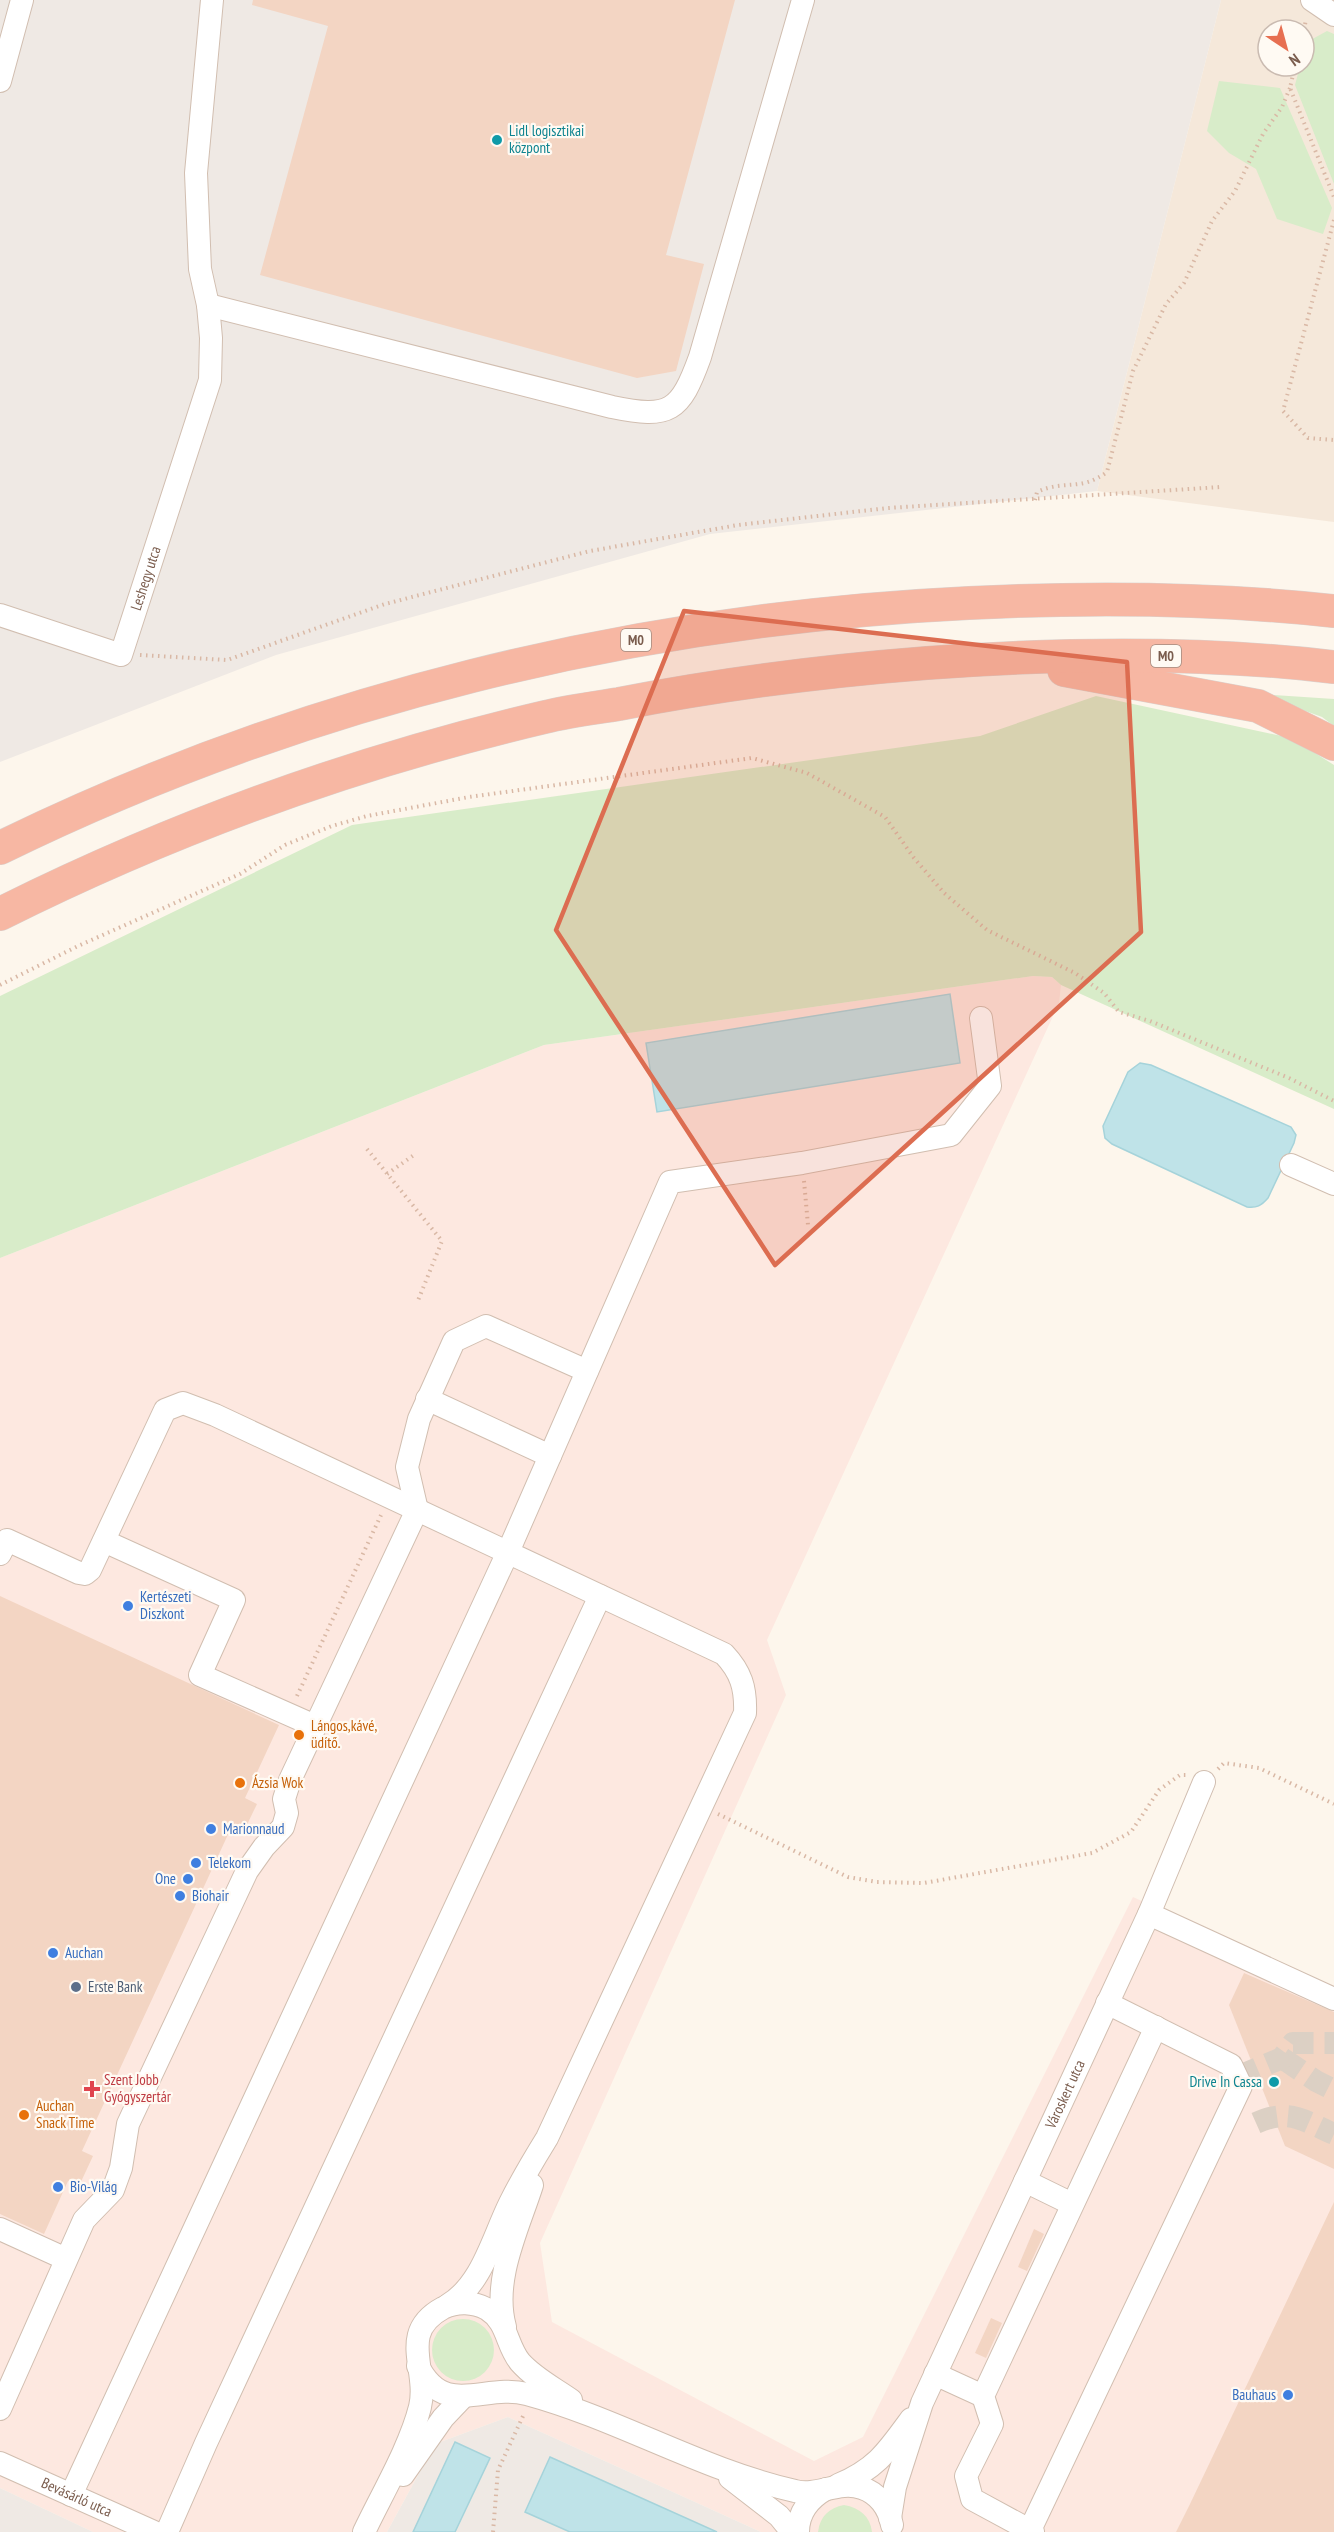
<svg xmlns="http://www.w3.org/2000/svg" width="1334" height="2532" viewBox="0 0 1334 2532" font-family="'PT Sans Narrow',sans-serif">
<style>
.residential{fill:#f5e8da;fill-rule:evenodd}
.commercial{fill:#fde8e0}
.industrial{fill:#efe9e4}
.green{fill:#d8ecc9}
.water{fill:#bfe3e8;stroke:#a5d3da;stroke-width:1.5}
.building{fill:#f3d5c3}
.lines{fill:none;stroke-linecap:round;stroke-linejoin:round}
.minor-tunnel{stroke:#dcd0c4;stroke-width:22;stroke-dasharray:22 11;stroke-linecap:butt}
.minor-casing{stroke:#d1beb0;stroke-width:24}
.highway-casing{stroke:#dad1cd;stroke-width:34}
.path{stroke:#d9b8a5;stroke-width:4;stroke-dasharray:1.5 4.5;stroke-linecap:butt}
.minor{stroke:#fff;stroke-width:22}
.highway{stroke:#f7b7a3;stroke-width:33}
.marked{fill:#dc6d51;fill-opacity:0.2;stroke:#dc6d51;stroke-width:4.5;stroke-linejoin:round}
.culture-dot{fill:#0f9aa8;stroke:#fffaf3;stroke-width:2}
.shop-dot{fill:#3f7fe0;stroke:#fffaf3;stroke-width:2}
.food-dot{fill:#e8710a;stroke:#fffaf3;stroke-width:2}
.service-dot{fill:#5c6f8a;stroke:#fffaf3;stroke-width:2}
.health-dot{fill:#e0444e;stroke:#fffaf3;stroke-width:2}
.labels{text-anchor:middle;stroke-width:4.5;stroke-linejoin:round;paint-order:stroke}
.shield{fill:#fffaf3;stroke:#a28b7f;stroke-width:1.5}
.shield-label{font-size:14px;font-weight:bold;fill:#7a5c4d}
.culture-label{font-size:15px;fill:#0d838f;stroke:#fffaf3;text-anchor:start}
.street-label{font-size:15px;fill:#7a5c4d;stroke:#fffaf3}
.shop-label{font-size:15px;fill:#366cbe;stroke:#fffaf3;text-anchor:start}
.food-label{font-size:15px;fill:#c56008;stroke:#fffaf3;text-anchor:start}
.service-label{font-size:15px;fill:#4e5e75;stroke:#fffaf3;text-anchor:start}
.health-label{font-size:15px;fill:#be3a42;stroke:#fffaf3;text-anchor:start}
</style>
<rect width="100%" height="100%" fill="#fdf6ec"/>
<path class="residential" d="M1221,0H1334V522L1097,491ZM1268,30H1304V66H1268Z"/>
<path class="commercial" d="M1033,976L1052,977L1061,985L1059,1003L767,1640L786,1695L540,2243L552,2322L814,2461L863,2437L1133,1897L1334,1989V2532H761L508,2417L435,2444L387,2532H93L0,2488V1258L544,1045Z"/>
<g class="industrial">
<path d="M0,0H1221L1097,491L710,534L276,655L0,762Z"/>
<path d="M508,2417L761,2532H387L435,2444Z"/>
<path d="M0,2488L93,2532H0Z"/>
</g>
<g class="green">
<path d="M1327,31L1334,34V184L1295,85L1300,66H1304L1307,42Z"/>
<path d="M1219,81L1280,88L1332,208L1323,234L1277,219L1256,169L1229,153L1207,131Z"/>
<path d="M1259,694L1334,699V726L1322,717Z"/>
<path d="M1096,696L1291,738L1334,765V1109L1061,985L1052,977L1033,976L544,1045L0,1258V996L352,825L980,736Z"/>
<circle cx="463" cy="2350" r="31"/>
<path d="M844,2505C860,2508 870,2516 872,2532H818C820,2516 829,2508 844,2505Z"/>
</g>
<g class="water">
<path d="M950,994L960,1063L657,1112L646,1043Z"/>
<path d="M1140,1063L1151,1065L1291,1127L1296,1135L1294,1143L1268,1198C1261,1206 1257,1208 1247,1207L1112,1144L1105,1138L1103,1126L1128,1072Z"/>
<path d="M455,2442L490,2458L455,2532H413Z"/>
<path d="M550,2457L717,2532H570L525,2512Z"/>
</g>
<g class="building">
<path d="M253,0H735L666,255L704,264L676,371L637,378L260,275L328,26L252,5Z"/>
<path d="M0,1596L279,1725L245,1798L257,1804L243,1833L231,1828L82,2151L93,2156L79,2186L68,2181L44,2234L0,2214Z"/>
<path d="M1244,1973L1334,2012V2169L1285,2146L1229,2005Z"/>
<path d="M1334,2202V2532H1176L1190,2504Z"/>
<path d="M1034,2229L1044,2234L1027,2271L1018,2267Z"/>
<path d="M991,2318L1002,2323L986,2358L975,2353Z"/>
</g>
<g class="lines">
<g class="minor-tunnel">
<path d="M1282,2058L1316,2081L1334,2090"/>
<path d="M1237,2077L1282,2058L1293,2043H1334"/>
<path d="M1256,2123C1290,2108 1302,2120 1334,2134"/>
</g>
<defs>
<g id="minor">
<path d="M1312,0L1334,15"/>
<path d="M0,81L22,0"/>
<path d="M208,305L612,407C670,419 680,412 700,357L803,0"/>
<path id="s1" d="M0,615L121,655L210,380L211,338L208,305L200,269L196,173L212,0"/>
<path d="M1291,1165L1334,1184"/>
<path d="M427,1399L550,1456"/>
<path d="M104,1541L234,1600L200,1675L315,1726"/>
<path d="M0,1554L7,1540L79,1573L85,1574L90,1570L165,1410L183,1403L215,1415L724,1654C741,1672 746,1688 745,1713L547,2138C534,2159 521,2181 510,2203C493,2237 482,2285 448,2305"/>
<path d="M1149,1914L1334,1999"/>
<path d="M1025,2181L1072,2204"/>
<path d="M0,2229L66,2259"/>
<path d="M505,2327C492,2280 518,2229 532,2185"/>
<path d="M418,2366C445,2419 484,2383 527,2394C619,2419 702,2470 795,2491C818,2497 838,2480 862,2488C878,2493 889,2508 892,2525"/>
<path d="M935,2374L983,2396"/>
<path d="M0,2409L84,2220L113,2190L121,2168L128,2124L247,1871L264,1847L283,1827L287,1813L284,1799L290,1780L417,1510L407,1467L419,1419L454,1341L486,1326L587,1371"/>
<path id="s2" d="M0,2463L154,2532"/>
<path d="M403,2475L443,2418L462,2398"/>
<path d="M730,2478L779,2516L792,2532"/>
<path d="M838,2485C876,2469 887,2452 911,2419"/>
<path d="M71,2495L508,1552L670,1182L802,1163L951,1135L990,1086L981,1018"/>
<path id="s3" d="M890,2518L895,2487L922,2403L1149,1914L1204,1782"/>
<path d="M1030,2530L1241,2086L1231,2065L1107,2003"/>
<path d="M167,2532L206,2443L600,1596"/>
<path d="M364,2532C382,2494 410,2447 420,2407C429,2369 397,2333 443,2308C457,2301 474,2302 487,2309C508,2322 506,2345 520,2362C534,2378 554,2388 571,2400"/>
<path d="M798,2532C798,2512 810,2498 826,2489"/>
<path d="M1033,2532L972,2499L966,2476L992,2424L983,2396L1156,2027"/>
</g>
<g id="highway">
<path d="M1064,670L1258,706L1334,744"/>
<path d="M0,848C302,700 634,619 969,603C1091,597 1213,598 1334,611"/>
<path d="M0,914C172,828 357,761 545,717C569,711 595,708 619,704C721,684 824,671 927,663C1063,653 1199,651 1334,667"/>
</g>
</defs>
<use href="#minor" class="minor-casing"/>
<use href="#highway" class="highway-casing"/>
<g class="path">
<path d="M1304,30L1306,19"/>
<path d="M1295,66L1290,88L1334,197"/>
<path d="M1334,220L1283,411L1308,438L1334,440"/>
<path d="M1035,500L1037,492C1065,479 1080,492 1107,472L1133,371L1166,304L1184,283L1212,221L1235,191L1263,134L1282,107L1290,88"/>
<path d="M140,655L227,660L385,604L590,551L738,525L888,508L1221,487"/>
<path d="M0,985L78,946L240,874L285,845L332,826L367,816L469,797L752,758L807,773L885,817L914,858L944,893L987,930L1075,973L1104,993L1119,1012L1150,1021L1289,1078L1334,1101"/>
<path d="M367,1149L442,1241L417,1303"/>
<path d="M387,1174L414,1155"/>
<path d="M804,1181L808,1225"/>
<path d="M297,1696L381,1515"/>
<path d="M1218,1769L1224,1763L1259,1768L1334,1804"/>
<path d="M718,1814L848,1877L877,1882L924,1883L1092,1853L1131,1832L1159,1790L1180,1775H1186"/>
<path d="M493,2532L498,2470L524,2414"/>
</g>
<use href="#minor" class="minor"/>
<use href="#highway" class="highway"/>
</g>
<path class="marked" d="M684,611L1127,662L1141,932L775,1265L556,930Z"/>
<g class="culture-dot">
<circle cx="497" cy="140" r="6"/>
<circle cx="1274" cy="2082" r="6"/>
</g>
<g class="shop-dot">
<circle cx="128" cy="1606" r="6"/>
<circle cx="211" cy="1829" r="6"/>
<circle cx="196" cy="1863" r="6"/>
<circle cx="188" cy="1879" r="6"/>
<circle cx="180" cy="1896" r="6"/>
<circle cx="53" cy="1953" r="6"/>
<circle cx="58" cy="2187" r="6"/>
<circle cx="1288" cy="2395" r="6"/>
</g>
<g class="food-dot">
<circle cx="299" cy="1735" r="6"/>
<circle cx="240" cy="1783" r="6"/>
<circle cx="24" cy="2115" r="6"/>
</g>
<circle class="service-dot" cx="76" cy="1987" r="6"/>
<path class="health-dot" d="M89 2080h6v6h6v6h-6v6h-6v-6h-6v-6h6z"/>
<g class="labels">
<g class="shield">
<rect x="621" y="629" width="30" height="22" rx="4.5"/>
<rect x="1151" y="645" width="30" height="22" rx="4.5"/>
</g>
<g class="shield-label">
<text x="636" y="645">M0</text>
<text x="1166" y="661">M0</text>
</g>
<g class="culture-label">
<text x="509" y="136">Lidl logisztikai<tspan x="509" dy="17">központ</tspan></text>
<text x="1262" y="2087" text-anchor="end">Drive In Cassa</text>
</g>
<g class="street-label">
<text dy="5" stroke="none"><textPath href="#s1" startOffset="208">Leshegy utca</textPath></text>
<text dy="5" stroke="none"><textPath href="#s3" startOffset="460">Városkert utca</textPath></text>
<text dy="5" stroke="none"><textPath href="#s2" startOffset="84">Bevásárló utca</textPath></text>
</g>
<g class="shop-label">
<text x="140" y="1602">Kertészeti<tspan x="140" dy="17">Diszkont</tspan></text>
<text x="223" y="1834">Marionnaud</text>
<text x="208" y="1868">Telekom</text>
<text x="176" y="1884" text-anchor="end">One</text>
<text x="192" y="1901">Biohair</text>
<text x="65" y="1958">Auchan</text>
<text x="70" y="2192">Bio-Világ</text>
<text x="1276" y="2400" text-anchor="end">Bauhaus</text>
</g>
<g class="food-label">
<text x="311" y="1731">Lángos,kávé,<tspan x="311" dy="17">üdítő.</tspan></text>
<text x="252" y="1788">Ázsia Wok</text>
<text x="36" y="2111">Auchan<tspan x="36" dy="17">Snack Time</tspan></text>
</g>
<g class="service-label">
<text x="88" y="1992">Erste Bank</text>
</g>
<g class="health-label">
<text x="104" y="2085">Szent Jobb<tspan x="104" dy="17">Gyógyszertár</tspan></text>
</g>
</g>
<g transform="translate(1286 48) rotate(144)"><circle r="28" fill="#fffaf3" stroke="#cabbb1" stroke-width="1.5"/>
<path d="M0-4.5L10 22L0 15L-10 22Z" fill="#e76f51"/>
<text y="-9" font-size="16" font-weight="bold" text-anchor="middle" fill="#7a5c4d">N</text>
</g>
</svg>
